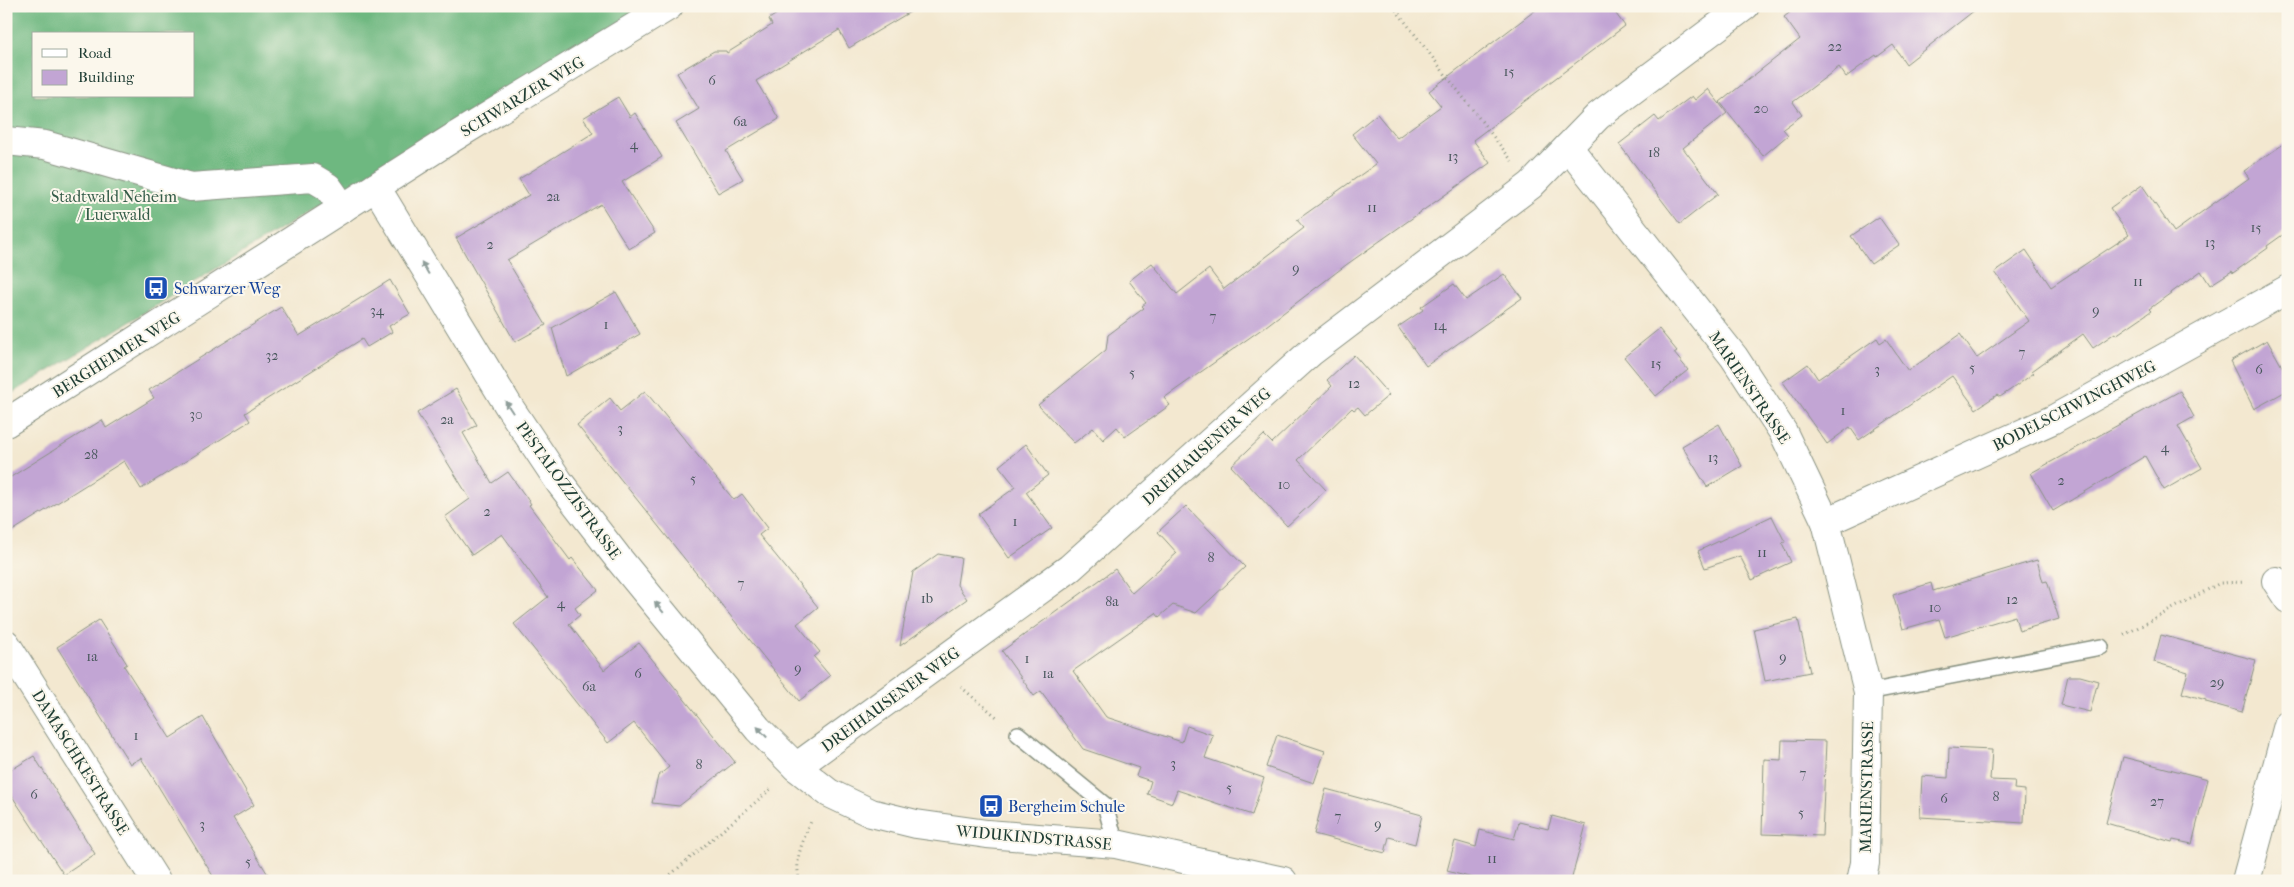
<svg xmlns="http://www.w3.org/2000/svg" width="2294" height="887" viewBox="0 0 2294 887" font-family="'IM FELL French Canon',serif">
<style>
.forest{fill:#6eb880;stroke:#467a5a;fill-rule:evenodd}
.building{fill:#c2a5d4}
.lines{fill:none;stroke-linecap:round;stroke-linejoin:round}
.service-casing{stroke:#899282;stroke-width:18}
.minor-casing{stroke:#899282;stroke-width:30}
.path{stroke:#899282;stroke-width:3;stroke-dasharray:1 4;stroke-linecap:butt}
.service{stroke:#fff;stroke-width:15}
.minor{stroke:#fff;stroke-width:28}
.oneway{fill:#8f9e9a}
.labels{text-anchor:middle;stroke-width:4;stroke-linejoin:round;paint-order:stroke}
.number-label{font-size:14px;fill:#48575c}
.street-label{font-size:16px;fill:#1f3d34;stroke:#fbf7ec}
.park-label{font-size:16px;fill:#345c48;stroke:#fbf7ec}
.transit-label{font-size:16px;fill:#164399;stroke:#fbf7ec;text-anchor:start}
</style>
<rect width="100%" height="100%" fill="#fbf7ec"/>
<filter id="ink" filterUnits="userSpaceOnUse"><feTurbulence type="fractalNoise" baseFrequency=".02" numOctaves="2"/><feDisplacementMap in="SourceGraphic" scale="10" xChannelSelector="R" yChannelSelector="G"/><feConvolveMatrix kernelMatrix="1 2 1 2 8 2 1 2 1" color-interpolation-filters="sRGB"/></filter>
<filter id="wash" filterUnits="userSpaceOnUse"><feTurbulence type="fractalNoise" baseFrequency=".0096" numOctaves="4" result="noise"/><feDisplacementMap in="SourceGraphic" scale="20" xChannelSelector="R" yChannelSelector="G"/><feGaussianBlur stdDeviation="1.12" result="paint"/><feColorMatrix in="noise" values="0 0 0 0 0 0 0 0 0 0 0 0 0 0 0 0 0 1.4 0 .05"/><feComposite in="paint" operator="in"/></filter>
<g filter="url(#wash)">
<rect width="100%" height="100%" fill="#f3e8d0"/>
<path class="forest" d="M6,6H646L6,397ZM34,34H194V96H34Z"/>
<g id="blocks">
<g class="building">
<path d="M789,6H920L849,48L839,30L756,81L779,119L726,151L743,179L718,193L676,123L699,109L677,73L714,51H726L727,53L772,25L769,19Z"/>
<path d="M1541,6H1610L1625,26L1473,140L1490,163L1346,265L1266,326L1164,398L1170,405L1125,437L1117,427L1103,440L1093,428L1074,443L1038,405L1106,350L1108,335L1144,308L1142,306L1146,303L1129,281L1152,263L1177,294L1209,269L1224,289L1304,228L1297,220L1376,164L1352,134L1377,114L1397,138L1441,106L1429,91Z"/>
<path d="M1798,6H1980L1906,64L1893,45L1877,57L1876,55L1846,77L1839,67L1793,102L1802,115L1783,129L1788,135L1763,156L1720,102L1800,39L1784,17Z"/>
<path d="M1708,89L1727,113L1683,148L1718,194L1680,224L1619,144L1655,116L1659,121L1692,96L1695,100Z"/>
<path d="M618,97L630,117L635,113L662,157L622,182L655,233L629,249L601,204L507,260L546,325L515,342L456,238L529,195L519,179L593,133L583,118Z"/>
<path d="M2288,141V231L2267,246L2268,248L2233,273L2232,271L2210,285L2201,271L2149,309L2151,311L2116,335L2115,333L2093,348L2083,334L2032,371L2034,373L2016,386L2000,397L1997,395L1976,409L1952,376L1859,440L1850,427L1827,444L1783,382L1808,364L1818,379L1877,338L1880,343L1886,339L1908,371L1960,334L1977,358L2029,321L1995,272L2026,250L2051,287L2129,235L2110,208L2142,185L2174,232L2249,178L2244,171Z"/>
<path d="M1879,217L1899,245L1871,264L1851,236Z"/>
<path d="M1504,274L1522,298L1426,366L1398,327L1423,310L1421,307L1454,284L1466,300Z"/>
<path d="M390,280L410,314L389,326L392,332L367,347L362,339L245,413L250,421L141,489L124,461L6,535V480L102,420L106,428L154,398L149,390L281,307L299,336Z"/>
<path d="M616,292L640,334L566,376L552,328Z"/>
<path d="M1659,329L1677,351L1674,353L1688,370L1656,396L1624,357Z"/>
<path d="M2267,340L2288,377V390L2254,409L2230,361Z"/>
<path d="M1354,355L1389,395L1365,415L1358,407L1354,410L1352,408L1298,460L1326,490L1287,526L1231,466L1264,435L1272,443L1332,386L1327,380Z"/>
<path d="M456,389L477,425L463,433L492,483L508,472L531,504L529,505L570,560L572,558L598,590L575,608L580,615L569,624L604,670L639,643L735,762L679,806L652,803L658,776L669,767L634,723L608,743L514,624L548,597L502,534L472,555L445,517L470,499L417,413Z"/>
<path d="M645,391L734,500L742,494L768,528L759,535L818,607L797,624L820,652L814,657L830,676L799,701L577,425L610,398L620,411Z"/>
<path d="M2180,391L2194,417L2178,426L2202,468L2164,490L2145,456L2053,511L2031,473Z"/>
<path d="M1719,424L1742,466L1707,487L1682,446Z"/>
<path d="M1026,444L1048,475L1026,492L1052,528L1009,558L978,514L1016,487L999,466Z"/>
<path d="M1186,506L1245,567L1196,613L1173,605L1159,617L1156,613L1073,671L1106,717L1182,742L1187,726L1213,735L1205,758L1264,778L1252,815L1177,790L1172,803L1147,794L1151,781L1136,776L1139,768L1083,749L1041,691L1034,696L1002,651L1115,569L1132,593L1177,553L1158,532Z"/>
<path d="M1772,516L1785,542L1782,543L1791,562L1752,580L1740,556L1705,568L1698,551Z"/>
<path d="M938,554L961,558L957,585L967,599L900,646L913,572Z"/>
<path d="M2037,560L2043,582L2047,581L2059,619L2019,631L2015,616L1945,637L1939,619L1903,629L1893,595L1931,583L1933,591Z"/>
<path d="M1798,619L1810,672L1765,681L1754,629Z"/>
<path d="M99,620L127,664L124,666L170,738L203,717L254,805L233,818L272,881H216L141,758L130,764L57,647Z"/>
<path d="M2161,635L2256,660L2242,712L2206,702V700L2182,693L2188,672L2154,662Z"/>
<path d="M2068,676H2080L2098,681L2090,712L2061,705Z"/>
<path d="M1277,735L1325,751L1314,783L1266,767Z"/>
<path d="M1782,740L1826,741L1822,836L1762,834L1764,759L1781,760Z"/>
<path d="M1949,748L1992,750L1990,780L2015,781L2014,789L2025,790L2024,823L1920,817L1922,776L1948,778Z"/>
<path d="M34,756L95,854L64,875L6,787V773Z"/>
<path d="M2123,757L2208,779L2192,844L2173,840L2172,842L2106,823Z"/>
<path d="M1326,789L1422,815L1415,844L1389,837L1385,853L1314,834Z"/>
<path d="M1552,816L1586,825L1571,881H1483L1447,871L1455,841L1476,847L1480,830L1514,839L1519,822L1548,829Z"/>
</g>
</g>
</g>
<g filter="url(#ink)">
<use href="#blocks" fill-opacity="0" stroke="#899282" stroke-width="1"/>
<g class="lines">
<defs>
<g id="service">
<path d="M1868,692L2101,647"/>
<path d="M1018,734L1105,805L1116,844"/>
</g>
<g id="minor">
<path d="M6,141L45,145L191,187L313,178L328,187L343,208"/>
<path d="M1568,147L1734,357L1783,432L1826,522L1868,692L1865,863L1861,881"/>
<path d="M376,187L508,405L560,483L618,558L758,729L796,767L829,793L871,813L916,824L987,834L1116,844L1283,881"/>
<path d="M6,423L454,137L669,6"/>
<path d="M1826,522L2052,420L2288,289"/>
<path d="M2276,581L2288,599"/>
<path d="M6,644L156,881"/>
<path d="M796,767L1070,568L1311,352L1531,185L1598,116L1745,6"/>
<path d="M2246,881L2288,725"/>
</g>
</defs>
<use href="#service" class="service-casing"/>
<use href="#minor" class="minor-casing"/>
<g class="path">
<path d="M1393,6L1512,161"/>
<path d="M2124,635L2220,583L2245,582"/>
<path d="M961,687L998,718"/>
<path d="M663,881L771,789"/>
<path d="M800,881C793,860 804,838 812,819"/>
</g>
<use href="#service" class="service"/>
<use href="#minor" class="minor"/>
</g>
<defs><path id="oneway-solid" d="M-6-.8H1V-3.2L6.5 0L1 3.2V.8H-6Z" transform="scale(1.25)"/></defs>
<g class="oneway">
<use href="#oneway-solid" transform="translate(425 268) rotate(-121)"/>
<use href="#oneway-solid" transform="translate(509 407) rotate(-123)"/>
<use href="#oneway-solid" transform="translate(659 607) rotate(-129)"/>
<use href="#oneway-solid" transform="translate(762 732) rotate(-133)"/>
</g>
</g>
<defs>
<symbol id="bus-square" viewBox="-11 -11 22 22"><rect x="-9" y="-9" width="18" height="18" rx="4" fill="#1a4fb4" stroke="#fbf7ec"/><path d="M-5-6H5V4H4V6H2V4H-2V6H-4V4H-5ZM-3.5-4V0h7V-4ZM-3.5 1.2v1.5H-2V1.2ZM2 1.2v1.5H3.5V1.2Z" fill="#fff"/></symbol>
</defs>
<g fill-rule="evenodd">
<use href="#bus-square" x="142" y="274" width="28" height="28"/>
<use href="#bus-square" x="977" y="792" width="28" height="28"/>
</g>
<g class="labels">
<g class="number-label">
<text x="1835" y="51">22</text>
<text x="1509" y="76">15</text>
<text x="712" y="85">6</text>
<text x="1761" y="113">20</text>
<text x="740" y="126">6a</text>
<text x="634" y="149">4</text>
<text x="1654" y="157">18</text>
<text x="1453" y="161">13</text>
<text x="553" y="201">2a</text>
<text x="1372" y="212">11</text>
<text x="2256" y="232">15</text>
<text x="2210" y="247">13</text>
<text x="490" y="249">2</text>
<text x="1296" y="273">9</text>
<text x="2138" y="286">11</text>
<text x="377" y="315">34</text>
<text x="2096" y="315">9</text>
<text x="1213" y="321">7</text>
<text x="606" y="329">1</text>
<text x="1440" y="330">14</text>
<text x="2022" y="357">7</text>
<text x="272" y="360">32</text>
<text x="1656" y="368">15</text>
<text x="1972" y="372">5</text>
<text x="1877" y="374">3</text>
<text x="2259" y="374">6</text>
<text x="1132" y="377">5</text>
<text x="1354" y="388">12</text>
<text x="1843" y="415">1</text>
<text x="196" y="419">30</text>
<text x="447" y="424">2a</text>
<text x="620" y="433">3</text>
<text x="2165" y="452">4</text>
<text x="91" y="459">28</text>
<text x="1713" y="462">13</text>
<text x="693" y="483">5</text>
<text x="2061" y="485">2</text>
<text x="1284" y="489">10</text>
<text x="487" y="516">2</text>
<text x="1015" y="526">1</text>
<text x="1762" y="557">11</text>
<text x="1211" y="562">8</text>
<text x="741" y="588">7</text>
<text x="927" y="603">1b</text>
<text x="2012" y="604">12</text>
<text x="1112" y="606">8a</text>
<text x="561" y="608">4</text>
<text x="1935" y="612">10</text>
<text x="92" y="661">1a</text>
<text x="1783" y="662">9</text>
<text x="1027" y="663">1</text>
<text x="798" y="673">9</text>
<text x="638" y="678">6</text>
<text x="1048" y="678">1a</text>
<text x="2217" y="687">29</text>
<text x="589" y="691">6a</text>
<text x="136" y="740">1</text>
<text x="1173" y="768">3</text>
<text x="699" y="769">8</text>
<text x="1803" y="778">7</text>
<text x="1229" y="792">5</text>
<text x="34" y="799">6</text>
<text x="1996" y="801">8</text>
<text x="1944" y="803">6</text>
<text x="2157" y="806">27</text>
<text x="1801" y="817">5</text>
<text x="1338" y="821">7</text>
<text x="202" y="829">3</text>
<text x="1378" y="829">9</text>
<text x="1492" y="863">11</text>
<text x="248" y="866">5</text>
</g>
<g class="street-label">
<text transform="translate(522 96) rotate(-31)" y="6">SCHWARZER WEG</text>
<text transform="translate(116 354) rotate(-32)" y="6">BERGHEIMER WEG</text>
<text transform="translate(1750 387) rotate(56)" y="6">MARIENSTRASSE</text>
<text transform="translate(2074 405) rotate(-27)" y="6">BODELSCHWINGHWEG</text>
<text transform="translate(1206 446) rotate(-42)" y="6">DREIHAUSENER WEG</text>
<text transform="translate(569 490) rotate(54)" y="6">PESTALOZZISTRASSE</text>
<text transform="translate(890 699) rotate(-36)" y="6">DREIHAUSENER WEG</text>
<text transform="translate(81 762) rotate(58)" y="6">DAMASCHKESTRASSE</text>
<text transform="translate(1866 787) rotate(-89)" y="6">MARIENSTRASSE</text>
<text transform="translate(1034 837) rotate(5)" y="6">WIDUKINDSTRASSE</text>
</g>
<g class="park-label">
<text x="114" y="202">Stadtwald Neheim<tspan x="114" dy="18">/ Luerwald</tspan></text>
</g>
<g class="transit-label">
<text x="174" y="294">Schwarzer Weg</text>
<text x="1008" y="812">Bergheim Schule</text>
</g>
</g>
<rect width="2294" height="887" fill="none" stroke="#fbf7ec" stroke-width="25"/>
<rect x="32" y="32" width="162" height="65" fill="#fbf7ec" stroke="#a3ada2"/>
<rect x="42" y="49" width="25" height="8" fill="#ffffff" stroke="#a3ada2"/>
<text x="78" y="58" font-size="15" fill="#1f3d34">Road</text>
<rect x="42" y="70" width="25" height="15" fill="#c2a5d4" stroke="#a3ada2"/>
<text x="78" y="82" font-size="15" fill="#1f3d34">Building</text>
</svg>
